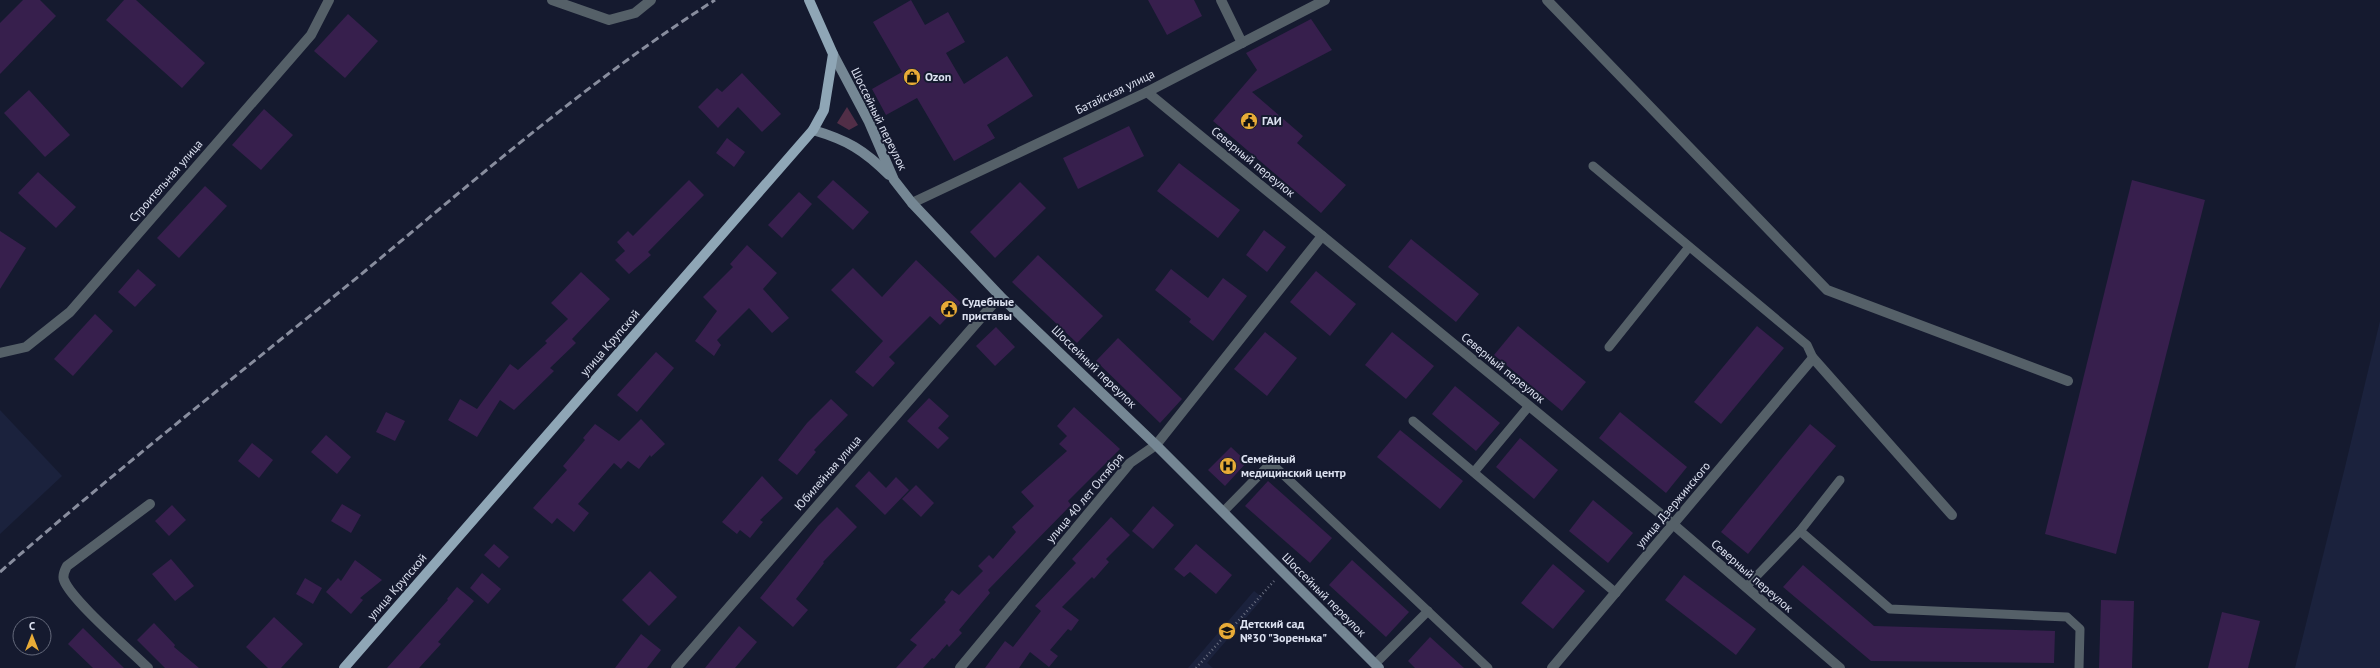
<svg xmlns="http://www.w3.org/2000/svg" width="2380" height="668" viewBox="0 0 2380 668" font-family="'PT Sans',sans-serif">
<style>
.built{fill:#1b223d}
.green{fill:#512e47}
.building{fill:#371f4d}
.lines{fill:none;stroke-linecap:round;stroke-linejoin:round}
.path{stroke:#6b7082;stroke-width:2.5;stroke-dasharray:1 3;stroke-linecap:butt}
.service{stroke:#556068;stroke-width:9}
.minor{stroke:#556068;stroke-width:10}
.secondary{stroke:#758794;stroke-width:10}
.primary{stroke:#8fa6b6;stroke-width:10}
.rail{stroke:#888d9e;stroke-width:3;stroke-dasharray:8 4;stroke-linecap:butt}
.labels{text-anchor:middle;stroke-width:4;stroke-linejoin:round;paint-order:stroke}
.poi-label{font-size:12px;font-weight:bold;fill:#dce1f0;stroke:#151a2f;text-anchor:start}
.street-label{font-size:12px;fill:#dce1f0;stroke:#151a2f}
</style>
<rect width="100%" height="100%" fill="#151a2f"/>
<g class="built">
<path d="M2380,321V668H2295L2345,467Z"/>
<path d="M0,410L62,476L0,534Z"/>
<path d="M1254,591L1263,598L1207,663L1213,668H1188Z"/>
</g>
<path class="green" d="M847,107L858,125L849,130L837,123Z"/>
<g class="building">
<path d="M23,0H40L56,16L0,74V23Z"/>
<path d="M124,0H136L205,63L182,88L106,20Z"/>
<path d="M911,0L925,25L948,12L965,42L946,53L964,84L1007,56L1033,96L987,125L995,138L954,161L917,98L886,115L872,89L902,72L873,22Z"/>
<path d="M1148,0H1194L1202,16L1167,35Z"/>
<path d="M348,14L378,41L345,78L314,51Z"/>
<path d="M1311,19L1332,50L1252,92L1303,136L1297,143L1346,185L1321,213L1213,121L1257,70L1246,53Z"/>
<path d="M742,73L781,114L762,132L738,107L718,128L698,107L717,88L722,92Z"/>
<path d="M29,90L70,135L45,157L4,113Z"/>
<path d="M264,109L293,135L261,170L232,145Z"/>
<path d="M1129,126L1144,156L1078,189L1063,158Z"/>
<path d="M727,138L745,152L734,167L716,153Z"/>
<path d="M1179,163L1240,210L1218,238L1157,191Z"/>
<path d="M38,172L76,207L56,228L18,193Z"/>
<path d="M689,180L704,195L648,252L651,255L629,274L615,260L625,251L617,242L628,231L633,236Z"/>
<path d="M833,180L869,212L853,230L817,197Z"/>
<path d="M2132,180L2205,200L2116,554L2045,534Z"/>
<path d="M1020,182L1046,208L995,258L970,232Z"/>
<path d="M205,186L227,206L179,258L157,238Z"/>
<path d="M799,192L812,204L782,238L768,225Z"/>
<path d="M1264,230L1286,247L1267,272L1246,255Z"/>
<path d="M0,231L26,248L0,289Z"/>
<path d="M1411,239L1479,294L1456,322L1388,267Z"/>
<path d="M747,245L777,273L763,289L789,318L772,333L749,308L717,340L721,345L714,356L695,341L717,311L703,297L733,267L730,264Z"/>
<path d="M1038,255L1103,316L1077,343L1012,282Z"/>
<path d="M916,260L961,303L940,325L930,316L889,357L895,363L873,387L855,372L883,341L831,290L853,268L882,297Z"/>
<path d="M138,269L156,285L135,307L118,292Z"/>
<path d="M1171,269L1208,298L1223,278L1247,296L1213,341L1189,322L1191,319L1155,290Z"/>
<path d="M1316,271L1356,304L1330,336L1290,302Z"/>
<path d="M581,272L610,299L572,339L576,343L550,368L554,371L514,410L500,400L477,437L448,420L460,399L477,409L510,364L518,370L547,343L545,341L568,319L551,303Z"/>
<path d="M95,314L113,331L73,376L54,359Z"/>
<path d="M1518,326L1586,382L1562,411L1494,355Z"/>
<path d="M1757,326L1784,348L1721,424L1694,402Z"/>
<path d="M996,327L1015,347L995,366L976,346Z"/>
<path d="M1265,332L1297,358L1267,396L1234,369Z"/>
<path d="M1392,332L1434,366L1406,399L1365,365Z"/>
<path d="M1118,338L1182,399L1160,423L1096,361Z"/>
<path d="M656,352L674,368L637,412L617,395Z"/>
<path d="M1455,386L1500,423L1476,451L1432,414Z"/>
<path d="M929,398L949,416L938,428L949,438L938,449L907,421Z"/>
<path d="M831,399L848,415L814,450L816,452L797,475L778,460L807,423Z"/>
<path d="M1074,407L1120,449L1068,501L1071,505L988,590L990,593L959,630L962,633L949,647L947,644L934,659L932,658L923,668H896L917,645L910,640L946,602L944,600L952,590L959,595L983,571L978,566L989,555L993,559L1016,532L1012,527L1034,506L1021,492L1067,451L1059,444L1067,436L1057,426Z"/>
<path d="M386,412L405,421L395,441L376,432Z"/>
<path d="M1620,412L1687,467L1666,493L1599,438Z"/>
<path d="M641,419L665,444L651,457L650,455L639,469L628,461L621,469L614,463L578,504L589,513L574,532L557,518L552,524L533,508L567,470L563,466L585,440L583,438L595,424L619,441Z"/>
<path d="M1810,424L1836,446L1748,554L1721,532Z"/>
<path d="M1400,430L1463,481L1440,509L1377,457Z"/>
<path d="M326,435L351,457L337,474L311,452Z"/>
<path d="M1520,438L1558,470L1534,499L1496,467Z"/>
<path d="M252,443L273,460L259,478L238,461Z"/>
<path d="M1231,447L1247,462L1225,486L1208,470Z"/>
<path d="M869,471L886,488L896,477L909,490L885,515L855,486Z"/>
<path d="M762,476L783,498L760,520L763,522L750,538L740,530L737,534L722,522Z"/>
<path d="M1268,481L1332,538L1310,563L1245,506Z"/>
<path d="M916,485L934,503L921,517L902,499Z"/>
<path d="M1593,500L1633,533L1608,563L1569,531Z"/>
<path d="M342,504L361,515L351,533L331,521Z"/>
<path d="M172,505L186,520L169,536L155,521Z"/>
<path d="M1153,506L1174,525L1153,549L1132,531Z"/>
<path d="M837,507L857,527L823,562L824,563L796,599L808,610L793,627L760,598L818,526Z"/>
<path d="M1111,517L1130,535L1106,559L1109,562L1094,579L1092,577L1062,607L1079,620L1071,631L1068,629L1050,650L1058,656L1049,667L1030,652L1019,668H985L1005,641L1013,647L1041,611L1035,606L1076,563L1072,559Z"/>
<path d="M494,544L509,557L499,568L484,555Z"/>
<path d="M1196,544L1232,575L1216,594L1190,572L1184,577L1174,569Z"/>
<path d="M171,559L194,586L175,601L152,574Z"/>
<path d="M355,560L382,580L360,598L363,600L351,614L326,592L338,578L341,581Z"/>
<path d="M1352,560L1409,612L1386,637L1329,585Z"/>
<path d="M1553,564L1585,591L1553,629L1521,603Z"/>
<path d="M1803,565L1874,626L2055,631L2054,663L1871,661L1783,587Z"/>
<path d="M650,571L677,597L649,626L622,600Z"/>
<path d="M482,573L501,589L488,604L470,588Z"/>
<path d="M1684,575L1756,629L1736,655L1665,600Z"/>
<path d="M305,578L322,588L313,604L296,594Z"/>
<path d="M457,587L474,601L438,642L441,644L419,668H387L448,600L447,599Z"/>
<path d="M2101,600L2134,601L2132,668H2099Z"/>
<path d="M2222,612L2260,621L2248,668H2208Z"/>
<path d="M274,617L303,644L281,668H268L246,647Z"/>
<path d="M154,623L175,645L174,647L199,668H165L137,640Z"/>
<path d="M739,626L757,642L735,668H705Z"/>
<path d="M83,628L124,668H93L68,644Z"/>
<path d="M641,634L661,650L647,668H615Z"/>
<path d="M1430,637L1464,668H1415L1408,661Z"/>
</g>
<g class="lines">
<path class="path" d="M1196,668L1274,581"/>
<g class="service">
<path d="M1593,166L1807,345L1813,358"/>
<path d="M1609,347L1689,247"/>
<path d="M1413,421L1616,593"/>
<path d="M1474,472L1529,406"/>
<path d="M1223,512L1271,463L1488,668"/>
<path d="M1800,531L1840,480"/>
<path d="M1746,587L1800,531L1890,609L2067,617L2080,629L2079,668"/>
<path d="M1375,664L1428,611"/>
</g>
<g class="minor">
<path d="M552,0L609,20L635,13L651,0"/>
<path d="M1221,0L1242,43"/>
<path d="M1547,0L1827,290L2068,381"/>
<path d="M1147,92L1674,525L1840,668"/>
<path d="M912,203L1147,92L1325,0"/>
<path d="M0,353L26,347L70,312L311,35L329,0"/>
<path d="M148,668C131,651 71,600 64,580C62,575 65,570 67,566L150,504"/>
<path d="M676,668L1000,296"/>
<path d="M960,668L1130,463L1156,445L1322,236"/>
<path d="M1552,668L1813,358L1952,515"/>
</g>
<g class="secondary">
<path d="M833,54L869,122L894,180L912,203L1000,296L1156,445L1379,668"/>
<path d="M813,130C847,140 864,150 889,175"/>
</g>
<path class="primary" d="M344,668L813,130L824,110L833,54L809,0"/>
<path class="rail" d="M0,572C116,470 239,374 359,276C474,181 589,80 715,0"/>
</g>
<defs>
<symbol id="shop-disc" viewBox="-11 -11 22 22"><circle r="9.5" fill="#e8ab37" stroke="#151a2f"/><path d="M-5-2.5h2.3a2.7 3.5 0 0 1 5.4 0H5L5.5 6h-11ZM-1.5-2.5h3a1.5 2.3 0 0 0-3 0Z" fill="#111"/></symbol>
<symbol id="civic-disc" viewBox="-11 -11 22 22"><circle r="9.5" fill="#e8ab37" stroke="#151a2f"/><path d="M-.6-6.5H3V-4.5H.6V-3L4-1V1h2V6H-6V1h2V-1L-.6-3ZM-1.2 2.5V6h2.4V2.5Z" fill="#111"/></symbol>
<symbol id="hospital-disc" viewBox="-11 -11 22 22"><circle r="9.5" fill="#e8ab37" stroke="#151a2f"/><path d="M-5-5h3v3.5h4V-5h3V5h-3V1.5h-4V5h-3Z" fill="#111"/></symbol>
<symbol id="school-disc" viewBox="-11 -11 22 22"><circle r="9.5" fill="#e8ab37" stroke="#151a2f"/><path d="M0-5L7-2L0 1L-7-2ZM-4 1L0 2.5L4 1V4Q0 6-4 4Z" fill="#111"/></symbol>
</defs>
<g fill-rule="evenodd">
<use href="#shop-disc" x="902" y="67" width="20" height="20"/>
<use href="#civic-disc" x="1239" y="111" width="20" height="20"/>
<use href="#civic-disc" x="939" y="299" width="20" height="20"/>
<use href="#hospital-disc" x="1218" y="456" width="20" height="20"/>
<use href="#school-disc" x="1217" y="621" width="20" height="20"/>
</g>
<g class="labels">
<g class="poi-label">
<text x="925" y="81">Ozon</text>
<text x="1262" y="125">ГАИ</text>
<text x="962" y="306">Судебные<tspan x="962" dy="14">приставы</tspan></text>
<text x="1241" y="463">Семейный<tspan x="1241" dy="14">медицинский центр</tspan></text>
<text x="1240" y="628">Детский сад<tspan x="1240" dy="14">№30 "Зоренька"</tspan></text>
</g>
<g class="street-label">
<text transform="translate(1115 92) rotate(-26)" y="4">Батайская улица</text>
<text transform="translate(879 119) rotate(64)" y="4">Шоссейный переулок</text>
<text transform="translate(1253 162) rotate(39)" y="4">Северный переулок</text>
<text transform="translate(166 181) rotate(-49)" y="4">Строительная улица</text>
<text transform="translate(610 343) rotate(-49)" y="4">улица Крупской</text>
<text transform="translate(1094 367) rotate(44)" y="4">Шоссейный переулок</text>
<text transform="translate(1503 368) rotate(39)" y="4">Северный переулок</text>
<text transform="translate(828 473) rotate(-49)" y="4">Юбилейная улица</text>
<text transform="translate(1085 498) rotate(-50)" y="4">улица 40 лет Октября</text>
<text transform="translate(1673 505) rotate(-50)" y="4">улица Дзержинского</text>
<text transform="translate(1752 576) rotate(41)" y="4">Северный переулок</text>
<text transform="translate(397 587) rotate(-49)" y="4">улица Крупской</text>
<text transform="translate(1324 595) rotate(45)" y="4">Шоссейный переулок</text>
</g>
</g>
<g transform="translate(32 636)"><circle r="19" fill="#151a2f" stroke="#656a7c"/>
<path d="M0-3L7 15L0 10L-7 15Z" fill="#e8ab37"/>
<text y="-6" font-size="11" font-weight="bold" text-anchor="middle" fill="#dce1f0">С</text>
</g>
</svg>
